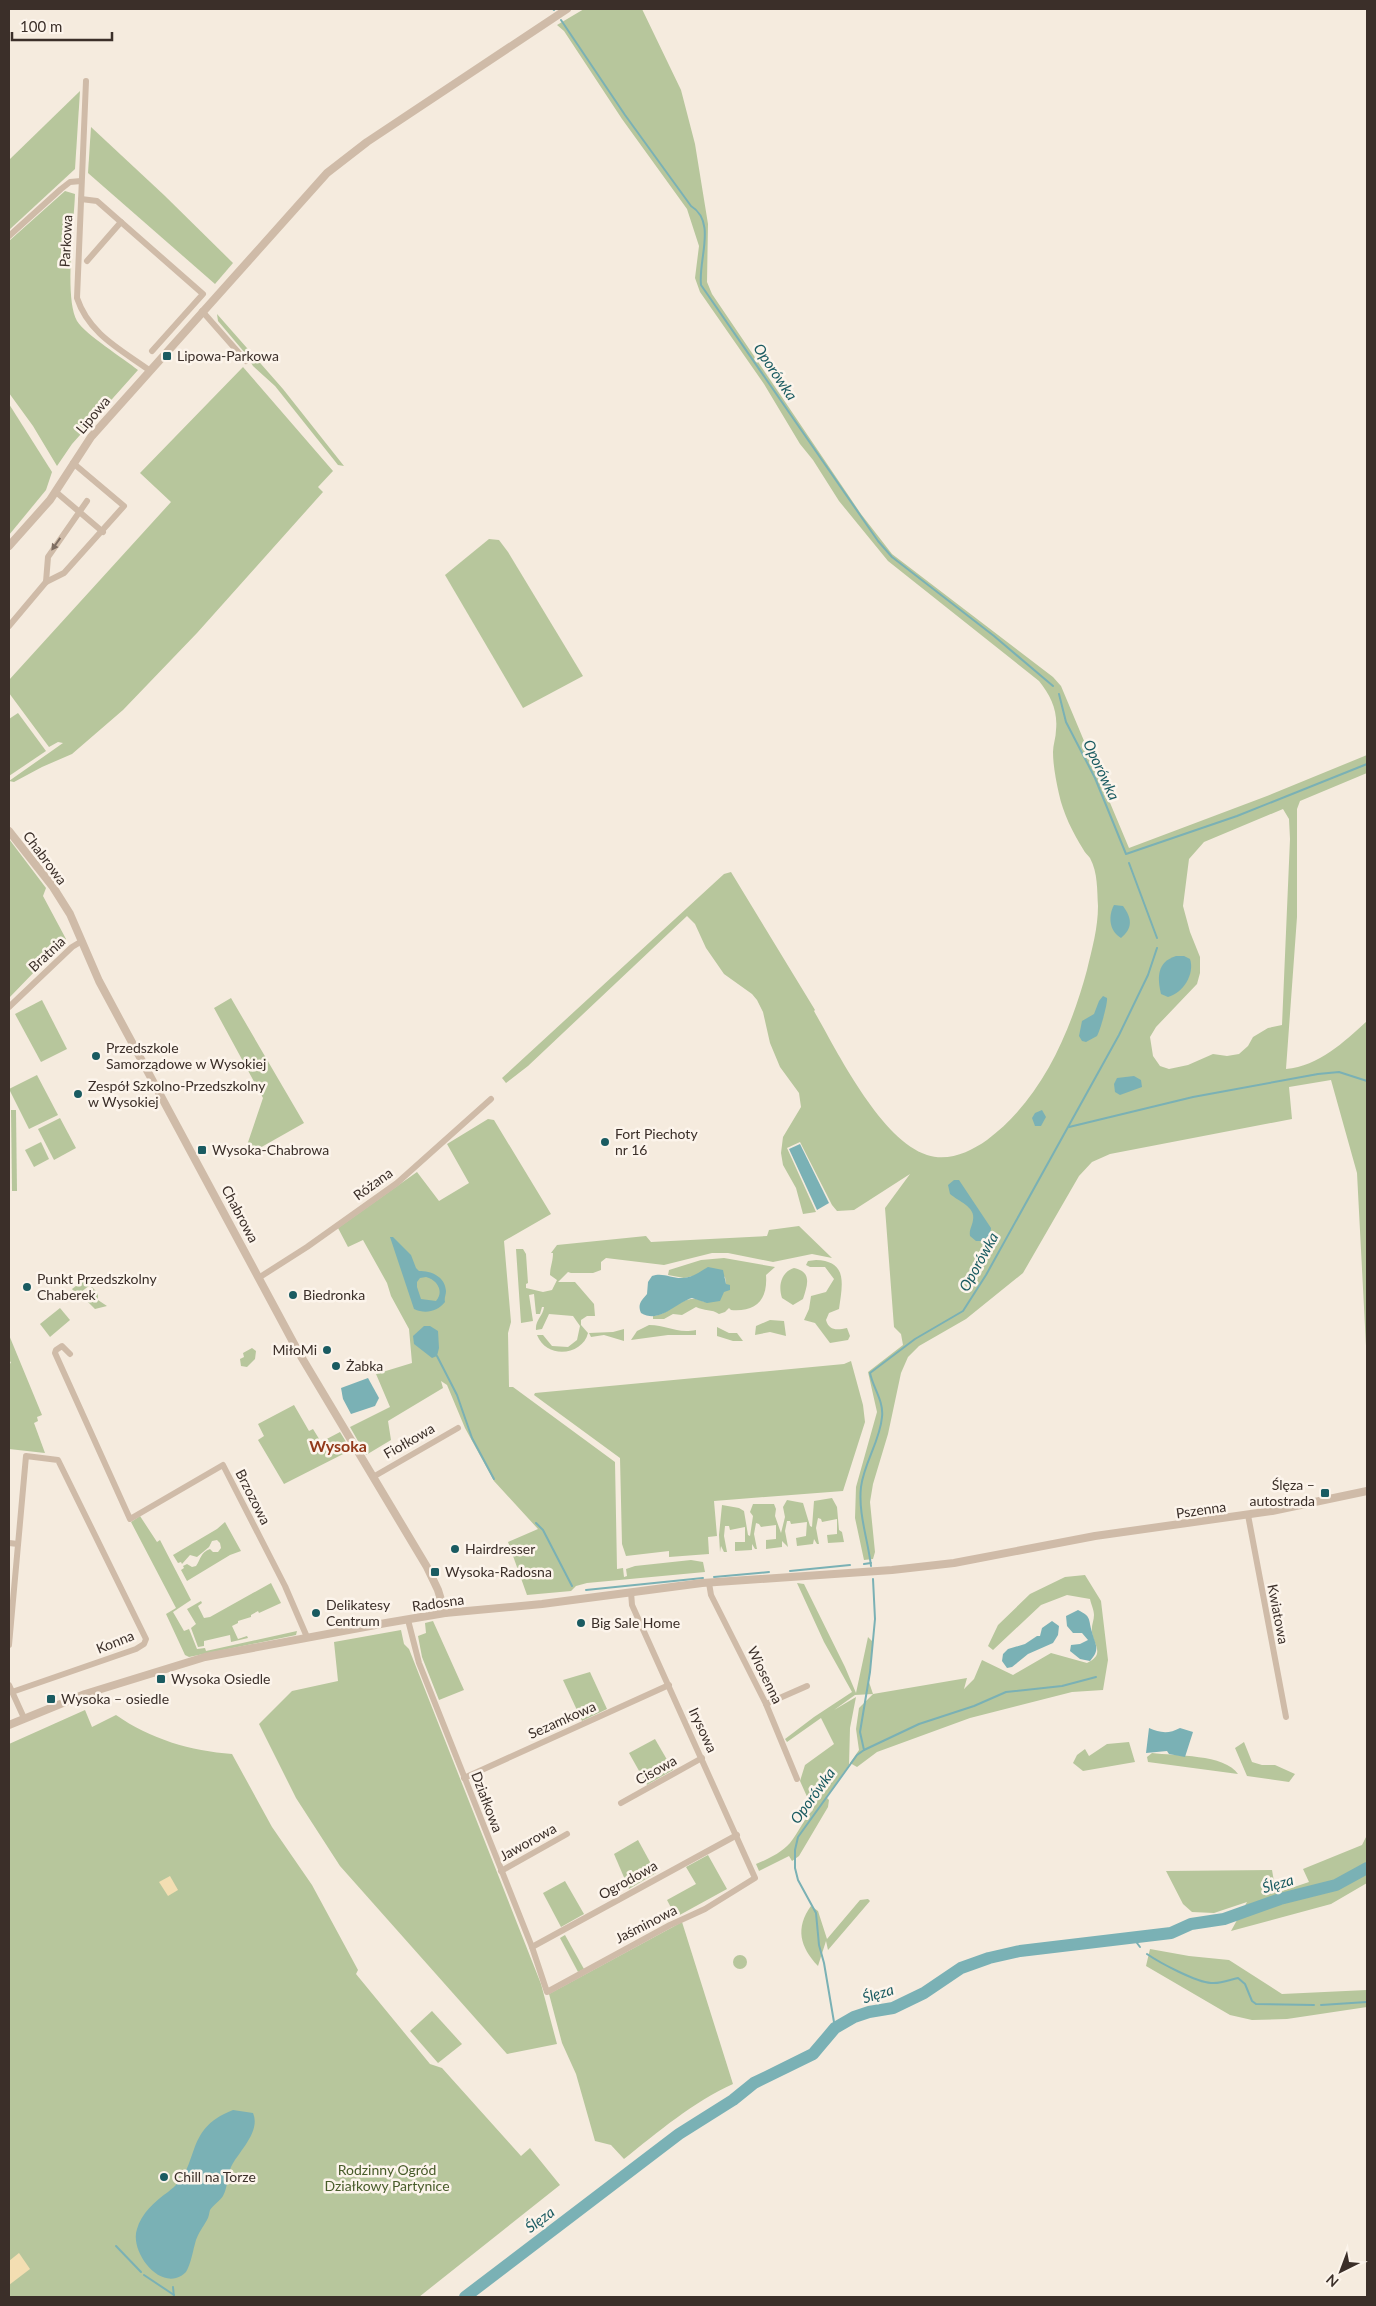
<svg xmlns="http://www.w3.org/2000/svg" width="1376" height="2306" viewBox="0 0 1376 2306" font-family="Lato,sans-serif">
<style>
.green{fill:#b7c69c;fill-rule:evenodd}
.sand{fill:#f3deb2}
.water{fill:#7ab1b5;fill-rule:evenodd}
.lines{fill:none;stroke-linecap:round;stroke-linejoin:round}
.stream{stroke:#7ab1b5;stroke-width:2}
.river{stroke:#7ab1b5;stroke-width:12}
.minor{stroke:#cfbba8;stroke-width:6}
.tertiary{stroke:#cfbba8;stroke-width:8}
.oneway{fill:#7e6e62}
.poi-dot{fill:#1a5b61;stroke:#fcf4eb;stroke-width:2}
.labels{text-anchor:middle;stroke-width:5;stroke-linejoin:round;paint-order:stroke}
.street-label{font-size:14px;fill:#3b2f29;stroke:#fcf4eb}
.poi-label{font-size:14px;fill:#3b2f29;stroke:#fcf4eb;text-anchor:start}
.park-label{font-size:14px;fill:#485c2a;stroke:#fcf4eb}
.water-label{font-size:15px;font-style:italic;fill:#1a5b61;stroke:#fcf4eb}
.quarter-label{font-size:16px;font-weight:bold;fill:#92391a;stroke:#fcf4eb}
</style>
<rect width="100%" height="100%" fill="#f5ebde"/>
<g class="green">
<path d="M584,9H642L681,90L695,144L708,224L707,282L712,294L861,514L892,554L1053,677L1061,686L1129,848L1267,796L1367,755V773L1300,801L1297,809V917L1286,1069C1319,1066 1344,1042 1367,1021V1365L1357,1173L1331,1080L1289,1087L1292,1119L1110,1154L1092,1162L1079,1176L1023,1273L966,1319L919,1346L908,1357L901,1373L888,1434L873,1484L870,1502L875,1552L873,1559L864,1560L855,1518L856,1487L877,1412L868,1372L903,1345L901,1334L894,1327L885,1208L910,1174L854,1210L837,1211L832,1205L800,1142L787,1148L816,1212L803,1214L796,1188L783,1165L781,1153L783,1137L801,1107L799,1093L780,1067L770,1043L763,1012L757,1000L752,994L724,974L706,948L695,924L687,916L528,1066L506,1083L502,1078L712,885L724,874L731,872L815,1010L814,1011C838,1053 880,1139 927,1155C948,1162 970,1152 987,1140C1041,1100 1070,1033 1087,970C1092,949 1098,928 1098,906C1097,890 1098,873 1090,858C1088,855 1085,853 1083,849C1073,833 1063,813 1059,794C1056,781 1053,765 1053,752C1053,745 1056,737 1056,730C1058,711 1051,696 1039,681L888,561L839,501L813,460L800,444L764,384L700,292L695,278L699,246L687,209L622,119L564,31L557,25ZM1283,809L1289,819L1290,839L1282,1025L1268,1028L1253,1037L1248,1046L1239,1054L1227,1056L1213,1054L1188,1065L1169,1069L1160,1066L1153,1056L1150,1037L1156,1027L1197,984L1200,973V957L1190,932L1183,906L1189,859L1204,842Z"/>
<path d="M80,91L75,169L9,230V160Z"/>
<path d="M91,127L165,196L233,263L215,284L88,173Z"/>
<path d="M65,191L75,194C74,224 64,298 77,321C86,335 123,358 138,370L72,444L57,466L33,426L9,393V241Z"/>
<path d="M217,314L283,389L344,466L338,465L275,386L253,366L245,353L218,321Z"/>
<path d="M243,367L333,471L318,487L323,492L197,633L123,710L72,754L42,767L14,782L9,781L63,743L58,742L49,747L9,693V680L171,502L140,473Z"/>
<path d="M9,404L52,472L46,490L9,535Z"/>
<path d="M489,539L499,540L508,552L583,676L523,708L445,575Z"/>
<path d="M18,713L46,751L9,776V719Z"/>
<path d="M9,839L46,888L43,896L66,939L9,998Z"/>
<path d="M231,998L304,1123L249,1154H244L263,1098L214,1008Z"/>
<path d="M42,1000L67,1049L41,1062L15,1014Z"/>
<path d="M37,1075L58,1115L29,1129L9,1089Z"/>
<path d="M11,1110H16L17,1191H12Z"/>
<path d="M60,1118L76,1148L54,1160L38,1129Z"/>
<path d="M488,1119L494,1120L551,1214L504,1241L511,1322L508,1333L509,1387H513L615,1462L617,1569L623,1568L624,1577L627,1576L626,1569L635,1566L691,1560L703,1562L705,1572L587,1583L576,1586L571,1591L527,1595L508,1542L538,1529L494,1481L465,1428L447,1385L441,1381L443,1388L388,1421L391,1440L366,1455L350,1427L390,1407L376,1374L412,1363L409,1329L391,1296L387,1283L363,1240L348,1247L338,1228L417,1172L439,1201L469,1183L447,1144Z"/>
<path d="M41,1142L49,1159L34,1167L25,1150Z"/>
<path d="M799,1226L832,1258L812,1254L773,1262L728,1253H712L664,1265L606,1258L601,1262V1270L593,1273H571L568,1272L558,1282H575L594,1304L595,1316H587L581,1320V1325L588,1333C583,1355 547,1360 537,1335H543L552,1346L568,1347L577,1340L580,1326L573,1316L549,1314L542,1329L536,1330C535,1320 543,1316 544,1307H542L540,1314H536L534,1294L529,1295L533,1321L521,1323L516,1249H523L526,1254L528,1283L526,1284V1288L543,1292L552,1290L557,1280L550,1275C550,1267 553,1262 553,1253H551L557,1245L646,1236L651,1242L767,1236L769,1230Z"/>
<path d="M724,1258L775,1267L766,1275C768,1301 755,1312 731,1310L729,1308L725,1312L719,1314C712,1309 704,1311 696,1307L682,1315L673,1314L664,1319H653V1316C671,1315 685,1290 704,1302L726,1285L725,1277L708,1268L698,1275L684,1278L668,1275L669,1270L701,1260Z"/>
<path d="M816,1260C849,1261 842,1286 839,1309L829,1313L826,1320C829,1331 837,1330 847,1328L850,1336L848,1340L830,1343L815,1323L804,1320L809,1309L811,1296L826,1292L834,1279L825,1267H810L806,1265L808,1261Z"/>
<path d="M794,1268C813,1272 807,1286 803,1299L793,1305L782,1298C778,1286 781,1272 794,1268Z"/>
<path d="M89,1276L94,1282L77,1295L72,1289Z"/>
<path d="M92,1287L98,1293V1300L107,1306L95,1309L81,1295Z"/>
<path d="M60,1308L70,1320L50,1337L40,1324Z"/>
<path d="M770,1320L784,1321L786,1336L770,1332L755,1335L756,1326Z"/>
<path d="M649,1325C668,1325 676,1334 696,1330V1335H668L631,1340L637,1331Z"/>
<path d="M717,1327L729,1333H737L743,1341H733L717,1336Z"/>
<path d="M624,1329V1341L604,1335L591,1337L589,1333L613,1332Z"/>
<path d="M9,1335L42,1415L37,1417L38,1421L34,1423L45,1453L9,1449V1364L11,1363L9,1359Z"/>
<path d="M252,1348L256,1351L255,1359L247,1367L241,1366L240,1359L244,1357L243,1353Z"/>
<path d="M851,1361L863,1405L865,1422L843,1491L714,1501L717,1536L708,1537L709,1554L669,1557V1551L626,1556L622,1544L620,1458L534,1395L535,1393L844,1364Z"/>
<path d="M294,1405L309,1431L313,1429L321,1442L340,1432L351,1450L284,1484L258,1440L264,1436L258,1424Z"/>
<path d="M832,1498L837,1507L839,1530L842,1532L844,1542L828,1543L827,1535L837,1534V1519L822,1522L821,1519L818,1518L816,1528L819,1544H817L814,1539L813,1544L797,1546L796,1538L806,1536L807,1522L791,1524L790,1521H787L785,1531L788,1547L782,1541V1547L766,1549V1540L776,1539V1525L761,1527L759,1524L756,1523L754,1534L757,1549H755L752,1544V1550L735,1551V1542H745V1527L730,1530L729,1526H725L724,1536L727,1552H724L721,1546L720,1552L719,1535L722,1505L739,1508L744,1511L748,1535L750,1536L753,1516L750,1512L753,1504H774L776,1509L775,1516L781,1533L785,1517L783,1507L787,1500L803,1503L810,1526L812,1527L814,1501Z"/>
<path d="M140,1516L157,1542L160,1540L191,1600L173,1612L184,1631L189,1629L197,1649L205,1648L206,1651L297,1631L296,1635L189,1657L185,1655L166,1614L176,1608L131,1522Z"/>
<path d="M225,1522L241,1551L230,1555L187,1581L181,1570L184,1568L183,1566L187,1564L192,1567L196,1566C201,1559 200,1553 210,1549L213,1552H218L221,1548L220,1543L217,1540L212,1541L209,1547L197,1557L190,1555L182,1564L181,1562L178,1563L173,1555L217,1529Z"/>
<path d="M1085,1575L1101,1601L1108,1660L1103,1690L1072,1692L970,1718L877,1752L857,1767L850,1763L859,1750L856,1729L859,1708L873,1694L855,1695L834,1710L856,1697L850,1728L849,1765L826,1797L829,1800L828,1807L799,1856L792,1861L789,1856L759,1871L756,1864C768,1859 781,1853 790,1843C799,1832 803,1820 813,1810L800,1781L805,1765L834,1744L821,1718L787,1742L785,1739L814,1717L852,1692L824,1642L797,1583L804,1584L845,1667L856,1693L868,1637L873,1642L869,1682L873,1694L967,1678L964,1689L974,1679L982,1660L1013,1675L1051,1653L1087,1663C1106,1654 1093,1645 1092,1632C1091,1626 1094,1621 1094,1615C1094,1610 1091,1604 1090,1599L1067,1595L1041,1605L993,1650L988,1646L998,1625L1030,1594L1065,1577Z"/>
<path d="M271,1583L281,1603L259,1613L258,1611L251,1615V1617L238,1621V1623L232,1626L238,1639L247,1636L248,1638L231,1642L230,1635L204,1641V1646L198,1647L191,1628L196,1624L187,1609L201,1601L202,1603L198,1606L204,1618L210,1617Z"/>
<path d="M433,1621L464,1690L439,1700L422,1657L418,1636L426,1633L425,1623Z"/>
<path d="M401,1630L404,1644L409,1649L541,1984L557,2044L507,2054L340,1866L296,1798L259,1724L292,1691L338,1681L334,1642Z"/>
<path d="M590,1672L607,1709L582,1721L563,1680Z"/>
<path d="M85,1710L92,1727L116,1715C150,1739 191,1751 232,1754L272,1827L312,1885L358,1970L356,1974L430,2064L442,2068L521,2156L530,2148L560,2185L419,2297H9V1744Z"/>
<path d="M655,1739L673,1770L647,1785L629,1753Z"/>
<path d="M1129,1742L1135,1762L1083,1771L1073,1763L1077,1755L1085,1749L1089,1756L1107,1744Z"/>
<path d="M1244,1742L1252,1762L1262,1765H1275L1295,1774L1289,1782L1247,1776L1235,1748Z"/>
<path d="M1152,1753C1175,1756 1225,1754 1238,1774L1148,1762L1147,1757Z"/>
<path d="M1367,1835V1883L1331,1904L1231,1931L1247,1902L1214,1913L1192,1912L1183,1904L1166,1871L1272,1870L1276,1893L1309,1882L1303,1869L1362,1845Z"/>
<path d="M638,1840L656,1873L629,1889L614,1854Z"/>
<path d="M708,1855L727,1889L676,1917L667,1900L696,1884L686,1867Z"/>
<path d="M565,1881L584,1914L561,1927L543,1893Z"/>
<path d="M868,1899L870,1901L828,1950L826,1941L818,1966C800,1947 795,1928 811,1906L818,1911L827,1939L860,1900Z"/>
<path d="M682,1922L733,2084C693,2102 658,2132 624,2159L611,2145L595,2141L576,2074L562,2043L549,1994Z"/>
<path d="M565,1935L584,1969L578,1972L560,1938Z"/>
<path d="M1150,1949L1189,1956L1229,1960L1282,1994L1367,1990V2007L1287,2019L1252,2020L1230,2015L1146,1966Z"/>
<circle cx="740" cy="1962" r="7"/>
<path d="M432,2011L462,2044L438,2063L410,2031Z"/>
</g>
<g class="sand">
<path d="M170,1876L178,1890L168,1896L159,1882Z"/>
<path d="M19,2253L30,2269L9,2285V2261Z"/>
</g>
<g class="water">
<path d="M1114,905L1123,906C1132,918 1133,928 1121,938C1109,931 1108,916 1114,905Z"/>
<path d="M1176,956H1184L1190,959C1195,974 1183,993 1168,997L1161,994C1157,977 1157,962 1176,956Z"/>
<path d="M1103,996L1107,998C1108,1003 1100,1031 1097,1036L1086,1042L1082,1041L1079,1036L1082,1021L1094,1014L1099,1001Z"/>
<path d="M1134,1076L1141,1080L1142,1087L1120,1095L1115,1092L1114,1084L1117,1078Z"/>
<path d="M1042,1110L1046,1117L1041,1126H1035L1032,1118L1035,1113Z"/>
<path d="M800,1144L829,1203L817,1210L789,1149Z"/>
<path d="M954,1180H959L991,1228L990,1236L982,1241H976L970,1236C969,1229 972,1227 973,1220C976,1207 958,1201 950,1194L948,1185Z"/>
<path d="M390,1237H393L411,1255L416,1268L419,1271C431,1271 445,1276 446,1291C446,1295 444,1298 445,1302C437,1312 425,1314 414,1309ZM426,1277C438,1280 444,1292 436,1301L421,1299L417,1287V1282L420,1278Z"/>
<path d="M708,1267L723,1270L726,1284L730,1285V1290L724,1292L720,1301L707,1303L692,1298C675,1303 660,1324 641,1313C637,1304 642,1300 647,1294L648,1282L652,1276C662,1272 671,1278 681,1278C693,1278 699,1272 708,1267Z"/>
<path d="M424,1326H430L438,1331L439,1348L437,1356L432,1358L414,1344L413,1336Z"/>
<path d="M368,1378L379,1398L375,1406L351,1414L343,1399L341,1388Z"/>
<path d="M1078,1610C1092,1617 1088,1619 1092,1632C1095,1645 1101,1649 1090,1661L1080,1659L1070,1651L1071,1645L1080,1644L1088,1640L1082,1633H1073L1067,1626L1066,1616Z"/>
<path d="M1052,1621L1059,1626L1058,1635L1053,1643L1028,1654L1012,1667L1007,1668L1002,1661L1003,1654L1008,1649L1025,1644L1037,1636H1040L1042,1628Z"/>
<path d="M1149,1728C1160,1733 1169,1734 1180,1728L1193,1732L1185,1757L1169,1754L1167,1751L1146,1753Z"/>
<path d="M233,2110L253,2113C261,2132 239,2151 231,2167C227,2176 228,2187 223,2196C220,2201 213,2205 210,2210C209,2213 209,2217 207,2220C203,2227 199,2232 196,2240C193,2250 191,2264 186,2272C183,2275 180,2277 176,2278C154,2284 130,2249 137,2229C141,2214 155,2201 168,2192C203,2167 181,2130 233,2110Z"/>
</g>
<g class="lines">
<g class="stream">
<path d="M553,9L554,10"/>
<path d="M561,20L625,115L691,206C717,222 698,259 701,285L878,541L892,557L994,636L1053,686"/>
<path d="M1059,694L1066,722L1095,778L1126,854L1237,816L1367,764"/>
<path d="M1129,863L1157,938"/>
<path d="M1069,1127L1193,1097L1318,1074L1339,1072L1367,1081"/>
<path d="M437,1356L457,1395L472,1438L494,1479"/>
<path d="M536,1523L543,1530L572,1586"/>
<path d="M864,1564L871,1563"/>
<path d="M871,1566C868,1540 858,1513 861,1487C864,1463 880,1441 882,1417C884,1401 873,1388 870,1373L915,1339L963,1311L986,1275L1119,1035L1148,975L1157,948"/>
<path d="M790,1571L850,1565"/>
<path d="M714,1577L769,1572"/>
<path d="M586,1590L703,1578"/>
<path d="M864,1750L919,1724L974,1706L1006,1692L1062,1686L1096,1677"/>
<path d="M1134,1939L1140,1947"/>
<path d="M1147,1954C1160,1963 1196,1982 1211,1983C1221,1984 1229,1980 1238,1978L1245,1984L1252,2001L1256,2004L1314,2005"/>
<path d="M1321,2005L1367,2002"/>
<path d="M835,2028L824,1963L819,1945L816,1913L798,1880L795,1868V1850L798,1837L857,1755L864,1750L860,1732L870,1672L875,1619L873,1579"/>
<path d="M116,2246L141,2272"/>
<path d="M144,2275L174,2295"/>
<path d="M173,2287L174,2297"/>
</g>
<path class="river" d="M465,2297L679,2134L733,2100L754,2083L813,2054L835,2028L854,2017L869,2012L893,2008L924,1993L961,1968L989,1958L1020,1951L1171,1933L1191,1924L1224,1919L1280,1899L1336,1885L1367,1868"/>
<g class="minor">
<path d="M86,81L77,298C89,334 120,349 149,370"/>
<path d="M81,199L97,201L203,294L152,351"/>
<path d="M9,236L61,189L70,182L81,181"/>
<path d="M87,261L121,222"/>
<path d="M202,311L246,361"/>
<path d="M56,492L103,532"/>
<path d="M46,582L48,557L87,501"/>
<path d="M9,626L46,582L64,573L124,506L73,463"/>
<path d="M9,1007L72,947L82,941"/>
<path d="M260,1277L307,1247L397,1183L491,1099"/>
<path d="M70,1354L62,1346L56,1350L55,1353L130,1519L223,1465L285,1586L307,1637"/>
<path d="M373,1477L458,1428"/>
<path d="M1248,1515L1286,1717"/>
<path d="M9,1543L18,1544"/>
<path d="M709,1583L711,1595L766,1704L797,1779"/>
<path d="M408,1620L419,1663L532,1947L547,1992L670,1925L705,1909L755,1878L632,1605L631,1592"/>
<path d="M9,1645L26,1456L58,1460L146,1639L144,1644L136,1649L12,1692"/>
<path d="M9,1685L24,1718"/>
<path d="M766,1704L807,1686"/>
<path d="M464,1778L669,1685"/>
<path d="M621,1803L702,1758"/>
<path d="M501,1871L567,1834"/>
<path d="M532,1947L737,1835"/>
</g>
<g class="tertiary">
<path d="M9,546L50,500L91,437L327,173L367,142L567,9"/>
<path d="M9,831L53,887L70,914L99,981L299,1353L427,1567L438,1590L445,1613"/>
<path d="M9,1725L85,1694L205,1657L386,1623L445,1613L542,1604L702,1583L892,1570L954,1563L1095,1536L1272,1511L1367,1491"/>
</g>
</g>
<defs><path id="oneway-solid" d="M-6-.8H1V-3.2L6.5 0L1 3.2V.8H-6Z" transform="scale(1.25)"/></defs>
<use class="oneway" href="#oneway-solid" transform="translate(56 544) rotate(125)"/>
<g class="poi-dot">
<rect x="162" y="351" width="10" height="10" rx="2.5"/>
<circle cx="96" cy="1056" r="5"/>
<circle cx="78" cy="1094" r="5"/>
<circle cx="605" cy="1142" r="5"/>
<rect x="197" y="1145" width="10" height="10" rx="2.5"/>
<circle cx="27" cy="1287" r="5"/>
<circle cx="293" cy="1295" r="5"/>
<circle cx="327" cy="1350" r="5"/>
<circle cx="336" cy="1366" r="5"/>
<rect x="1320" y="1488" width="10" height="10" rx="2.5"/>
<circle cx="455" cy="1549" r="5"/>
<rect x="430" y="1567" width="10" height="10" rx="2.5"/>
<circle cx="316" cy="1613" r="5"/>
<circle cx="581" cy="1623" r="5"/>
<rect x="156" y="1674" width="10" height="10" rx="2.5"/>
<rect x="46" y="1694" width="10" height="10" rx="2.5"/>
<circle cx="164" cy="2177" r="5"/>
</g>
<g class="labels">
<g class="street-label">
<text transform="translate(66 241) rotate(-87)" y="5">Parkowa</text>
<text transform="translate(93 415) rotate(-50)" y="5">Lipowa</text>
<text transform="translate(45 858) rotate(53)" y="5">Chabrowa</text>
<text transform="translate(47 954) rotate(-43)" y="5">Bratnia</text>
<text transform="translate(373 1184) rotate(-36)" y="5">Różana</text>
<text transform="translate(240 1214) rotate(62)" y="5">Chabrowa</text>
<text transform="translate(409 1441) rotate(-30)" y="5">Fiołkowa</text>
<text transform="translate(253 1497) rotate(63)" y="5">Brzozowa</text>
<text transform="translate(1201 1510) rotate(-8)" y="5">Pszenna</text>
<text transform="translate(438 1603) rotate(-8)" y="5">Radosna</text>
<text transform="translate(1278 1614) rotate(79)" y="5">Kwiatowa</text>
<text transform="translate(115 1642) rotate(-22)" y="5">Konna</text>
<text transform="translate(765 1675) rotate(64)" y="5">Wiosenna</text>
<text transform="translate(562 1720) rotate(-24)" y="5">Sezamkowa</text>
<text transform="translate(703 1730) rotate(65)" y="5">Irysowa</text>
<text transform="translate(656 1770) rotate(-29)" y="5">Cisowa</text>
<text transform="translate(487 1802) rotate(69)" y="5">Działkowa</text>
<text transform="translate(528 1842) rotate(-29)" y="5">Jaworowa</text>
<text transform="translate(628 1880) rotate(-29)" y="5">Ogrodowa</text>
<text transform="translate(646 1924) rotate(-27)" y="5">Jaśminowa</text>
</g>
<g class="poi-label">
<text x="177" y="361">Lipowa-Parkowa</text>
<text x="106" y="1053">Przedszkole<tspan x="106" dy="16">Samorządowe w Wysokiej</tspan></text>
<text x="88" y="1091">Zespół Szkolno-Przedszkolny<tspan x="88" dy="16">w Wysokiej</tspan></text>
<text x="615" y="1139">Fort Piechoty<tspan x="615" dy="16">nr 16</tspan></text>
<text x="212" y="1155">Wysoka-Chabrowa</text>
<text x="37" y="1284">Punkt Przedszkolny<tspan x="37" dy="16">Chaberek</tspan></text>
<text x="303" y="1300">Biedronka</text>
<text x="317" y="1355" text-anchor="end">MiłoMi</text>
<text x="346" y="1371">Żabka</text>
<text x="1315" y="1490" text-anchor="end">Ślęza –<tspan x="1315" dy="16">autostrada</tspan></text>
<text x="465" y="1554">Hairdresser</text>
<text x="445" y="1577">Wysoka-Radosna</text>
<text x="326" y="1610">Delikatesy<tspan x="326" dy="16">Centrum</tspan></text>
<text x="591" y="1628">Big Sale Home</text>
<text x="171" y="1684">Wysoka Osiedle</text>
<text x="61" y="1704">Wysoka – osiedle</text>
<text x="174" y="2182">Chill na Torze</text>
</g>
<g class="park-label">
<text x="387" y="2175">Rodzinny Ogród<tspan x="387" dy="16">Działkowy Partynice</tspan></text>
</g>
<g class="water-label">
<text transform="translate(775 372) rotate(56)" y="5">Oporówka</text>
<text transform="translate(1101 770) rotate(65)" y="5">Oporówka</text>
<text transform="translate(979 1262) rotate(-61)" y="5">Oporówka</text>
<text transform="translate(813 1796) rotate(-54)" y="5">Oporówka</text>
<text transform="translate(1278 1884) rotate(-16)" y="5">Ślęza</text>
<text transform="translate(878 1994) rotate(-17)" y="5">Ślęza</text>
<text transform="translate(540 2220) rotate(-37)" y="5">Ślęza</text>
</g>
<g class="quarter-label">
<text x="338" y="1452">Wysoka</text>
</g>
</g>
<rect width="1376" height="2306" fill="none" stroke="#3b2f29" stroke-width="20"/>
<g transform="translate(1341 2271) rotate(222)" stroke="#fcf4eb" stroke-width="4" paint-order="stroke">
<path d="M0-4L9 19L0 12L-9 19Z" fill="#3b2f29"/>
<text y="-8" font-size="14" font-weight="bold" text-anchor="middle" fill="#3b2f29">N</text>
</g>
<path d="M12 32v8h100v-8" fill="none" stroke="#3b2f29" stroke-width="2.5"/>
<text x="20" y="32" font-size="15" fill="#3b2f29" stroke="#fcf4eb" stroke-width="4" paint-order="stroke">100 m</text>
</svg>
